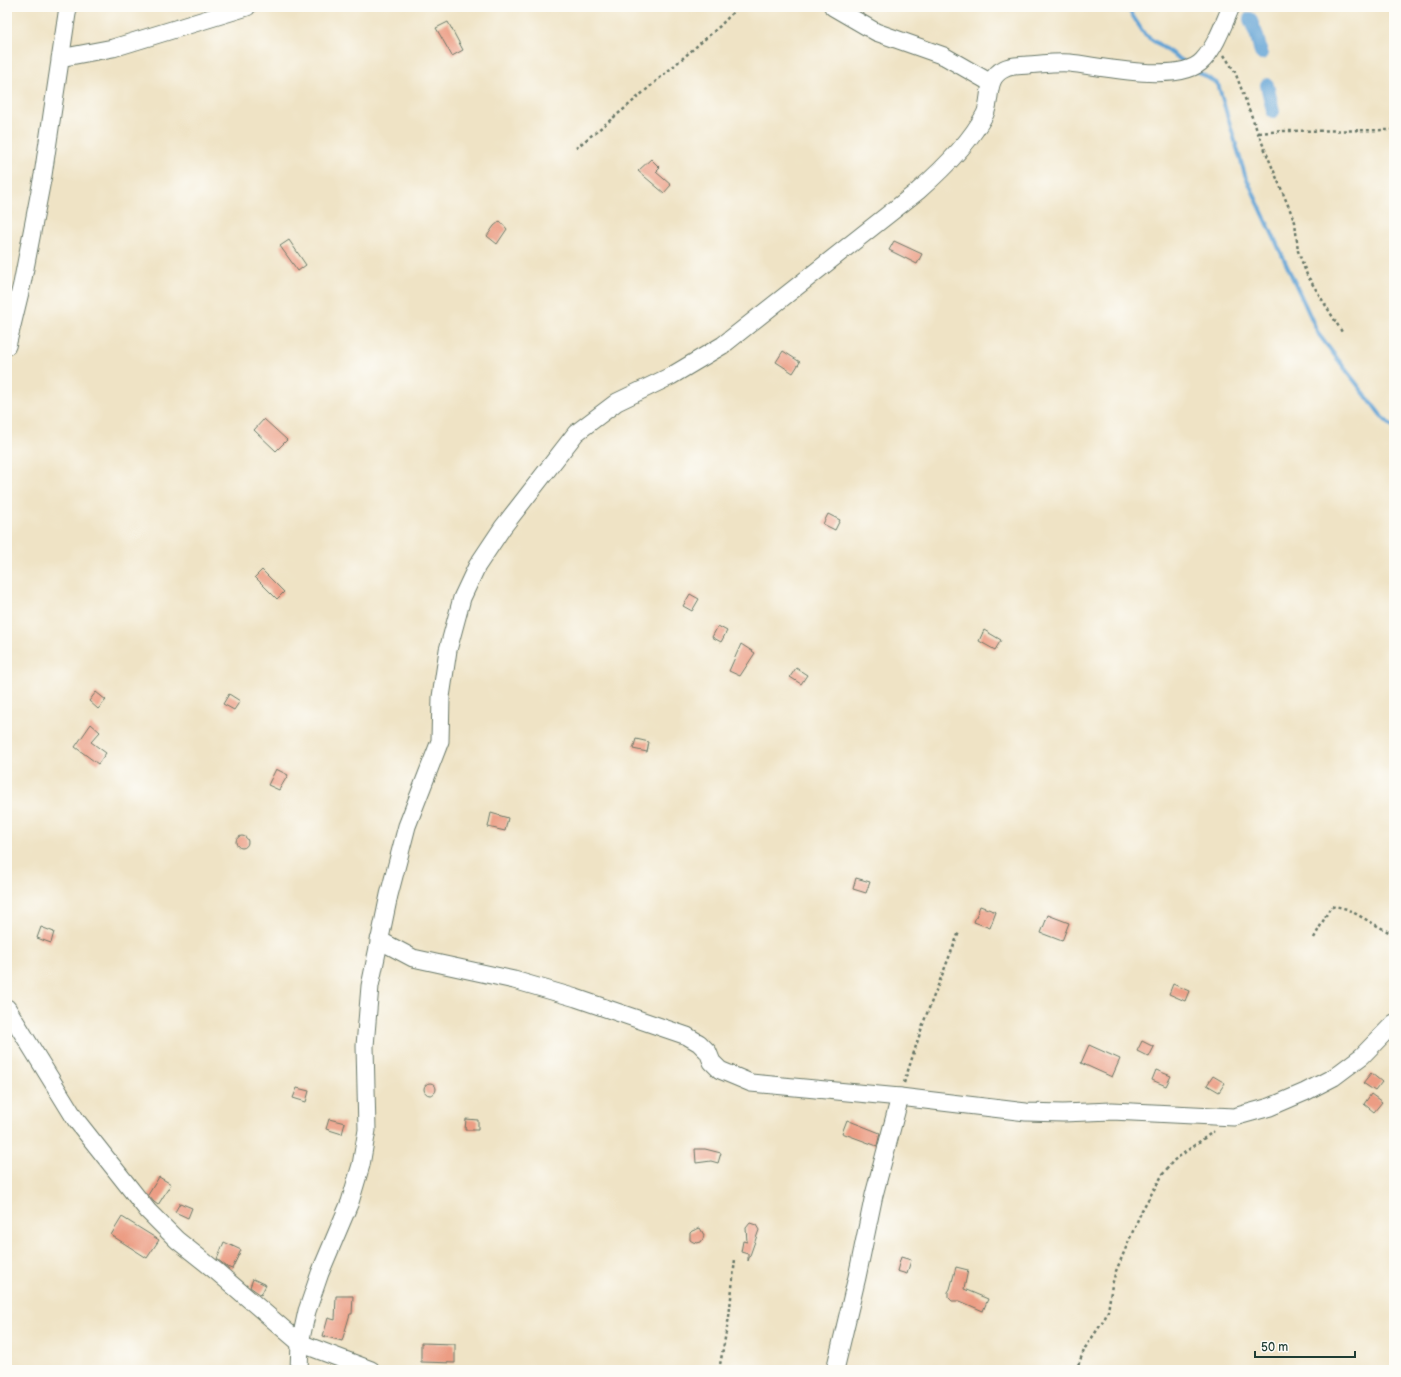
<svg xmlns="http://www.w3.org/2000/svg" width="1401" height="1377" viewBox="0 0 1401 1377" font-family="'Balsamiq Sans',sans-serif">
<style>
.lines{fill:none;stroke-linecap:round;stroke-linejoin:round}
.stream{stroke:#60a2d4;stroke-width:4}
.canal{stroke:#60a2d4;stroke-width:14}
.building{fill:#ec9d84}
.minor-casing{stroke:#687767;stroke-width:19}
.path{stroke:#687767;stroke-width:2.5;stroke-dasharray:3 3;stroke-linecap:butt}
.minor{stroke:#fff;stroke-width:17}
</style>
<rect width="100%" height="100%" fill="#fdfcf7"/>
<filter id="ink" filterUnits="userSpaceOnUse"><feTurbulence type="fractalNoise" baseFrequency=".025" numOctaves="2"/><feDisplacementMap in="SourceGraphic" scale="8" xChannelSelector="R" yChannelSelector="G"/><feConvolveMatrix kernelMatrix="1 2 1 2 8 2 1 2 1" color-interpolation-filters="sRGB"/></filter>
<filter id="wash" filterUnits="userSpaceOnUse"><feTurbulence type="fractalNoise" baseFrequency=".012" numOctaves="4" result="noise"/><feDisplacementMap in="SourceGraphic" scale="16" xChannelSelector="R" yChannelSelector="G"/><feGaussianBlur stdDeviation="0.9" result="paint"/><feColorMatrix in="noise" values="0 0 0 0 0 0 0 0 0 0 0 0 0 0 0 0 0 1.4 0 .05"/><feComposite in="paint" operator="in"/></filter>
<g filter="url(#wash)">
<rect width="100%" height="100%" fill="#efe3c5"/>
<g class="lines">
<g class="stream">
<path d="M1127,7L1145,35L1187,64"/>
<path d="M1195,70L1218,84L1245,175L1319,335L1383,418L1394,428"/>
</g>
<g class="canal">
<path d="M1250,19L1257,36L1261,53"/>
<path d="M1267,85L1273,111"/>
</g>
</g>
<g id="blocks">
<g class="building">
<path d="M448,22L463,50L452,56L436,28Z"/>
<path d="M651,159L660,168L656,172L671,185L664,193L638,171Z"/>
<path d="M500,221L507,229L497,244L487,236L494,226Z"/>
<path d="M289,240L306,265L298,271L280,246Z"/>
<path d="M894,241L922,254L917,264L889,250Z"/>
<path d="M783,351L800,362L793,373L776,362Z"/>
<path d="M264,419L287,440L276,451L254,430Z"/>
<path d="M828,514L840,520L835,530L823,524Z"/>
<path d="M262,570L284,592L277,599L255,577Z"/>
<path d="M690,594L699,599L692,611L683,606Z"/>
<path d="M718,626L727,631L721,642L712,637Z"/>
<path d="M984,630L1001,640L995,650L979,641Z"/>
<path d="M741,644L755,653L740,676L729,671Z"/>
<path d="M796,668L807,675L801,684L790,677Z"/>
<path d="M96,692L106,700L98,709L89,701Z"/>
<path d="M229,694L240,701L234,710L223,704Z"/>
<path d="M91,724L100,732L91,742L106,753L98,764L75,747Z"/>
<path d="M636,739L649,742L647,752L633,749Z"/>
<path d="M276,769L288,775L279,790L268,785Z"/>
<path d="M491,813L508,818L505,831L488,827Z"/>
<circle cx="242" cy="842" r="6"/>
<path d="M856,878L870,882L866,893L853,889Z"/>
<path d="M980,906L996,912L990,928L974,922Z"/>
<path d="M1048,915L1069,923L1062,941L1041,933Z"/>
<path d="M41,927L54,932L51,943L37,938Z"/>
<path d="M1173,984L1189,991L1185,1001L1169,994Z"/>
<path d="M1142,1041L1154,1047L1149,1057L1137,1051Z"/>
<path d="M1089,1045L1120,1059L1112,1077L1081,1063Z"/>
<path d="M1156,1070L1171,1076L1166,1086L1152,1080Z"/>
<path d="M1371,1073L1382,1082L1375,1091L1363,1083Z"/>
<path d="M1213,1076L1225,1083L1219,1092L1207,1085Z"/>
<circle cx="430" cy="1089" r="6"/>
<path d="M297,1088L309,1091L306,1102L293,1098Z"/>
<path d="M1371,1094L1382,1102L1374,1112L1364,1104Z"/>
<path d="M329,1119L345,1123L342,1134L326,1129Z"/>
<path d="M466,1119L478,1120V1130H465Z"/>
<path d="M847,1120L880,1133L877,1146L842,1133Z"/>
<path d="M695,1149H705L721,1153L718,1163L711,1161L696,1163Z"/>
<path d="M159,1177L171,1184L158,1205L154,1202L148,1195Z"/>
<path d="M180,1203L192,1208L188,1218L175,1212Z"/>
<path d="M122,1217L159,1240L147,1258L111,1235Z"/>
<path d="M750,1223L756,1225L759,1230L748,1261V1254L741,1252L743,1241L747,1242L746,1228Z"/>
<path d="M700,1228L704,1235L703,1239L701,1242L697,1243L693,1242L690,1240V1233L692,1231Z"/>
<path d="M224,1242L241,1250L232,1269L227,1267L217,1259Z"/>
<path d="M901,1257L911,1260L907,1274L897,1271Z"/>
<path d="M956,1267L968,1270L964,1289L988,1299L983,1311L960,1301H952L948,1297V1292L950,1289Z"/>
<path d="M253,1279L266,1285L261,1295L250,1287Z"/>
<path d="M336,1296H353L352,1314H350L342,1341L323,1336L328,1318L335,1320Z"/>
<path d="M421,1343L455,1344V1363L421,1362Z"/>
</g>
</g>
</g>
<g filter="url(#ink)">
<use href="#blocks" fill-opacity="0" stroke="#687767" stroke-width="1"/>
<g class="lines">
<defs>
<g id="minor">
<path d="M833,7L876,32L944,56L991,83"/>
<path d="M60,58L113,48L247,7"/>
<path d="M7,346L22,284L43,175L68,7"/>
<path d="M379,940L413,958L514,980L576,998L687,1036L699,1043L708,1052L712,1062L720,1070L751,1083L900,1097L1026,1112L1063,1113L1112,1111L1234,1117L1270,1107L1305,1092L1334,1077L1362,1056L1394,1023"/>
<path d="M7,1008L76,1120L148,1211L177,1240L216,1271L300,1343L371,1370"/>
<path d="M299,1370L300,1343L307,1311L320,1273L350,1202L361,1165L367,1130L365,1046L370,986L389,895L407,826L440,741L441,697L448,650L462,598L477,566L503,527L576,433L617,402L671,376L723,345L918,191C942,170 970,143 985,114C992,98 985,78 1004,69C1011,65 1021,66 1028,65C1042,64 1057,62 1070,63C1100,66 1181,85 1203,60C1216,46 1223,25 1231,7"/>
<path d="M835,1370L857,1277L874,1195L900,1097"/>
</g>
</defs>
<use href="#minor" class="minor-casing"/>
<g class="path">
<path d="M1224,55L1235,72L1258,133L1295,222L1298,251L1307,275L1342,332"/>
<path d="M1259,133L1283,131L1394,130"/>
<path d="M576,148L624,109L720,26L738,7"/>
<path d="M1314,938L1330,908L1335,906L1347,909L1394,935"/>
<path d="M904,1083L924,1021L959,932"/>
<path d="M719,1370L729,1317L735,1259"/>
<path d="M1075,1370L1079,1363L1085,1348L1104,1320L1108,1311L1112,1285L1116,1271L1142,1210L1163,1174L1173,1161L1214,1131"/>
</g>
<use href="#minor" class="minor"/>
</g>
</g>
<rect width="1401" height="1377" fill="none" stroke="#fdfcf7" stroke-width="24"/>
<path d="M1255 1351v6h100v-6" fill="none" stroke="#1f3d34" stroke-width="2"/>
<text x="1261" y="1351" font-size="12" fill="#1f3d34" stroke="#fdfcf7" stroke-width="3" paint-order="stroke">50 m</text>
</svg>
